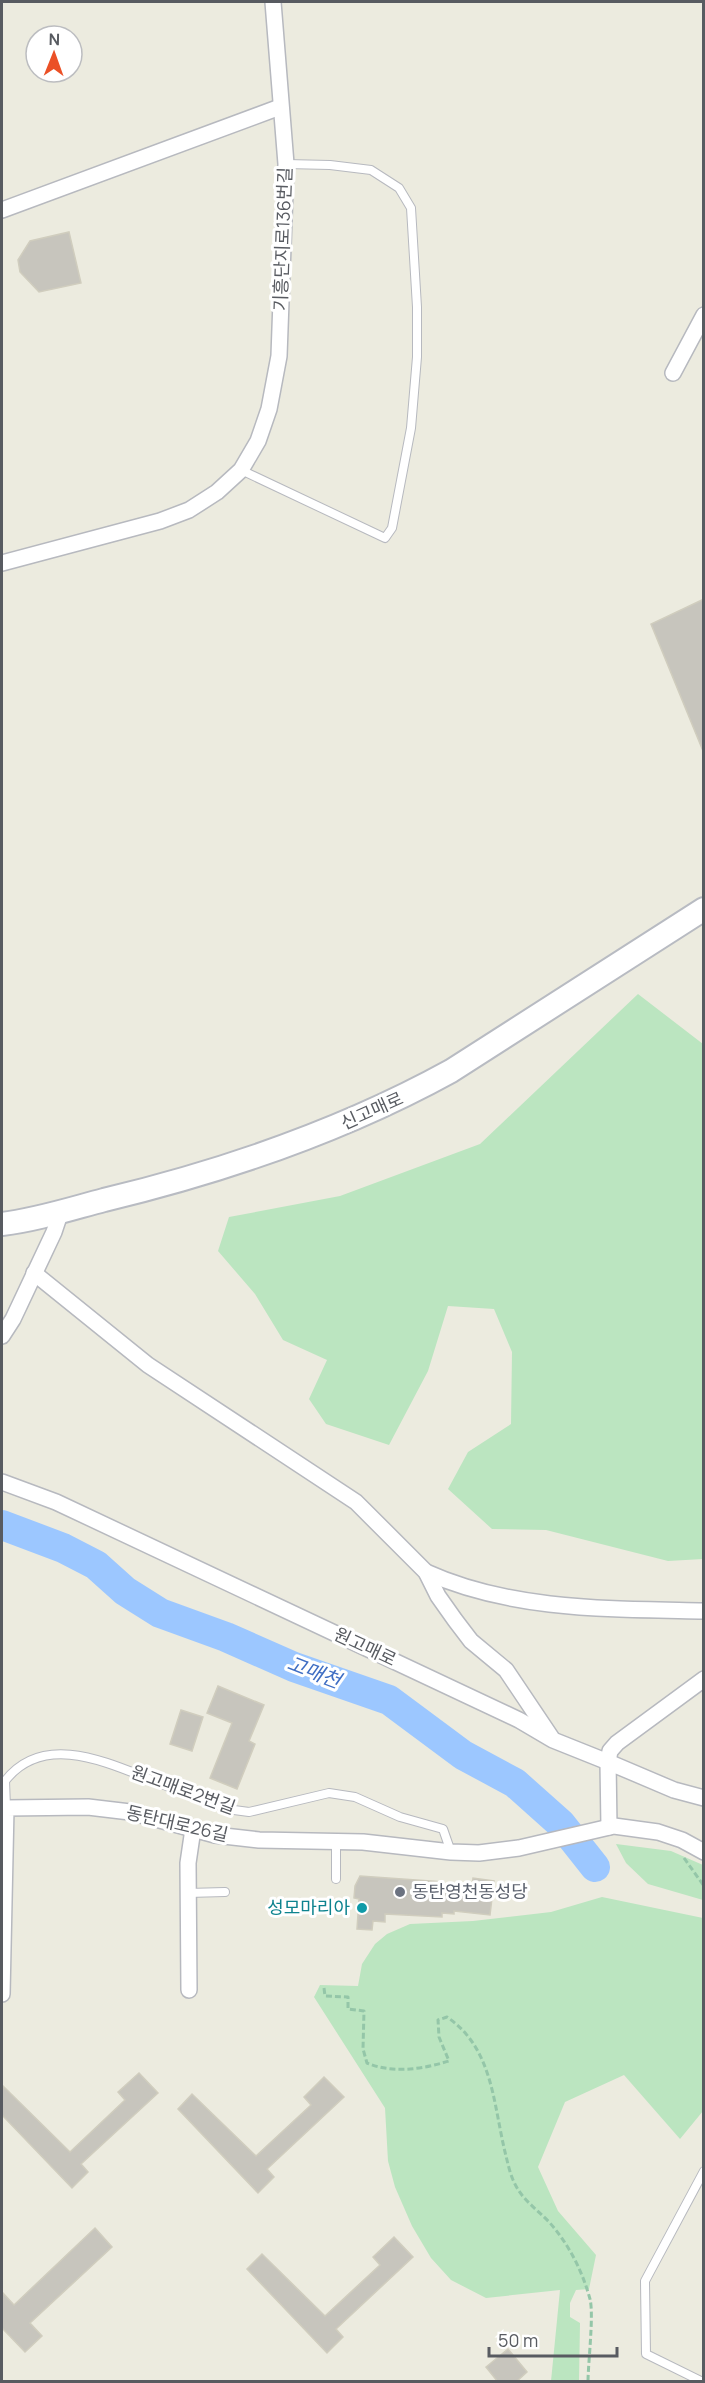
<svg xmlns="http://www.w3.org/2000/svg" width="705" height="2383" viewBox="0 0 705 2383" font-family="Manrope,'Noto Sans KR',sans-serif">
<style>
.green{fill:#bbe5c0}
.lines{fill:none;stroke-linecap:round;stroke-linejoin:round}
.river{stroke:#9cc7ff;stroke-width:30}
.building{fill:#c7c5bd;stroke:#d0cdbe;stroke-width:1.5}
.lane-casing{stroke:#b7b9bf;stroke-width:10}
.street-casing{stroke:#b7b9bf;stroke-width:18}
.secondary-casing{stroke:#b8bbc2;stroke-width:26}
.path{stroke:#94c6a8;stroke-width:3;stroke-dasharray:6 3;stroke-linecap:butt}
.lane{stroke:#fff;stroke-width:8}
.street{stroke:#fff;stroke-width:15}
.secondary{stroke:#fff;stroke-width:22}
.worship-dot{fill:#6b7280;stroke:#fff;stroke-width:2}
.culture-dot{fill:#0f9aa8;stroke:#fff;stroke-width:2}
.labels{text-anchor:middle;stroke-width:6;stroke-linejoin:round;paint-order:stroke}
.street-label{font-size:18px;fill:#585b61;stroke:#fff}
.worship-label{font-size:18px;fill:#5b616d;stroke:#fff;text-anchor:start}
.culture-label{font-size:18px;fill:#0d838f;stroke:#fff;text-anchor:end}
.water-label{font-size:20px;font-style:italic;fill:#3e6dc3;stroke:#fff}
</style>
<rect width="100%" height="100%" fill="#ecebdf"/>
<g class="green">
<path d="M638,994L703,1044V1559L668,1561L546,1530L492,1529L448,1489L468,1452L511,1424L512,1352L494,1309L448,1306L428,1371L389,1445L326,1424L309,1399L327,1360L283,1340L255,1294L218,1251L229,1217L340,1196L480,1144Z"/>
<path d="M616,1844L671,1851L703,1865V1900L648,1884L626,1863Z"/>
<path d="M602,1897L703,1918V2111L680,2139L624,2075L565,2102L538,2167L558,2211L596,2255L589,2289L576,2290L570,2303V2317L580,2323L579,2381H551L560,2290L486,2298L451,2280L431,2258L412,2226L395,2187L388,2161L385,2108L314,1997L320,1985L358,1986L362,1964L375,1944L387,1934L410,1924L473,1921L551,1912Z"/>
</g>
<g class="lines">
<path class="river" d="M2,1525L63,1548L96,1565L125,1591L160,1613L226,1637L294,1667L389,1700L463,1755L515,1783L561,1824L595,1867"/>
</g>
<g class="building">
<path d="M69,232L81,283L39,292L20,272L18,260L30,241Z"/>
<path d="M704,599V751H703L651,624Z"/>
<path d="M218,1686L264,1705L249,1741L255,1744L237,1789L210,1778L232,1723L207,1713Z"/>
<path d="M181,1710L203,1717L192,1751L170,1744Z"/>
<path d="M360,1876L444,1882V1891L471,1894L473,1878L494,1881L490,1915L454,1911V1914L442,1913V1917L385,1914V1922L373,1921L372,1930L357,1929L359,1899L354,1898L355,1886Z"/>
<path d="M139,2073L158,2093L81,2164L88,2172L72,2188L2,2115V2085L70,2152L125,2100L118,2092Z"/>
<path d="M324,2077L344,2097L267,2169L274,2177L258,2193L178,2109L192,2094L256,2156L311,2105L304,2097Z"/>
<path d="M95,2228L112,2247L30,2323L42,2336L25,2352L2,2328V2292L14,2305Z"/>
<path d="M394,2237L413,2257L336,2329L343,2337L327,2353L247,2269L262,2254L325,2316L380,2265L373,2257Z"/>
<path d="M508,2349L527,2372L516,2382H498L486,2367Z"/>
</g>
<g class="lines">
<defs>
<g id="lane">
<path d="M241,470L385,538L392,528L411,428L417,357V307L411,208L399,188L371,170L330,165L286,164"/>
<path d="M6,1808L5,1781C43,1732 106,1762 152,1780C179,1791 206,1802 234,1810L249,1812L329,1793L355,1797L400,1817L443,1829L451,1852"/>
<path d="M336,1841V1879"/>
<path d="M188,1893L225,1892"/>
<path d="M703,2382L646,2354L645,2281L704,2171"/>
</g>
<g id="street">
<path d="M2,210L280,107"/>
<path d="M673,373L704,315"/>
<path d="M2,563L160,521L189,510L217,492L241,470L258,441L269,409L279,356L286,164L273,2"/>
<path d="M34,1273L148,1365L356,1502L426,1572L438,1596L455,1620L471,1641L506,1670L551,1737"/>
<path d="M2,1336L13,1319L54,1232L61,1211"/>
<path d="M2,1482L56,1502L519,1720L553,1740L608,1762L610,1751L617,1743L704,1679"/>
<path d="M426,1572C512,1611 611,1609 704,1611"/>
<path d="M609,1827L608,1762L674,1790L704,1798"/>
<path d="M189,1990L188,1863L193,1829"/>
<path d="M2,1994L6,1808L88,1807L130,1812L215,1835L259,1840L363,1842L451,1852L479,1853L519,1848L614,1826L658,1832L682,1840L704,1852"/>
</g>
<path id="secondary" d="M2,1224C36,1220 70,1209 104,1200C225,1171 342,1131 451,1071L704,909"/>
</defs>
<use href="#lane" class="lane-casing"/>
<use href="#street" class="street-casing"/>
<use href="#secondary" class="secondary-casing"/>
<g class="path">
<path d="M684,1858L704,1886"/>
<path d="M324,1988L325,1996L348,1997V2009L364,2011L363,2049L367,2063C393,2074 423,2069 449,2061L439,2037L438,2020L447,2017C494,2049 493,2105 506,2156C508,2164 510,2174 514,2182C522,2200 537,2209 550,2223C569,2245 582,2270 590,2299C594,2315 588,2363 588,2382"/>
</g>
<use href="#lane" class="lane"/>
<use href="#street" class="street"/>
<use href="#secondary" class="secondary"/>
</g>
<circle class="worship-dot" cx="400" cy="1892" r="6"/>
<circle class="culture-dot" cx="362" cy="1908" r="6"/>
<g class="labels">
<g class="street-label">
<text transform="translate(283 239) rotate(-88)" y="6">기흥단지로136번길</text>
<text transform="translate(372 1111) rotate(-24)" y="6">신고매로</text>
<text transform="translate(365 1647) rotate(25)" y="6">원고매로</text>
<text transform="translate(183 1790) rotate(20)" y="6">원고매로2번길</text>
<text transform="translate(177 1824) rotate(13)" y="6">동탄대로26길</text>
</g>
<g class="worship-label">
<text x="412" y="1898">동탄영천동성당</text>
</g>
<g class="culture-label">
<text x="350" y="1914">성모마리아</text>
</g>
<g class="water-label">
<text transform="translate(314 1672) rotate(21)" y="7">고매천</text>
</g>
</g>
<rect width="705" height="2383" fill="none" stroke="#585b61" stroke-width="6"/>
<g transform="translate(54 54) rotate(1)"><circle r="28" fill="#ffffff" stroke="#bcbdc0" stroke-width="1.5"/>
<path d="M0-4.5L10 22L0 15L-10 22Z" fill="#eb5026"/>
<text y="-9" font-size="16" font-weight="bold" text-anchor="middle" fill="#585b61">N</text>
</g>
<path d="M489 2347v9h128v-9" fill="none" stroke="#585b61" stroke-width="3"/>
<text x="498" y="2347" font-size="18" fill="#585b61" stroke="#ffffff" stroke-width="4.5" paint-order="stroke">50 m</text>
</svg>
